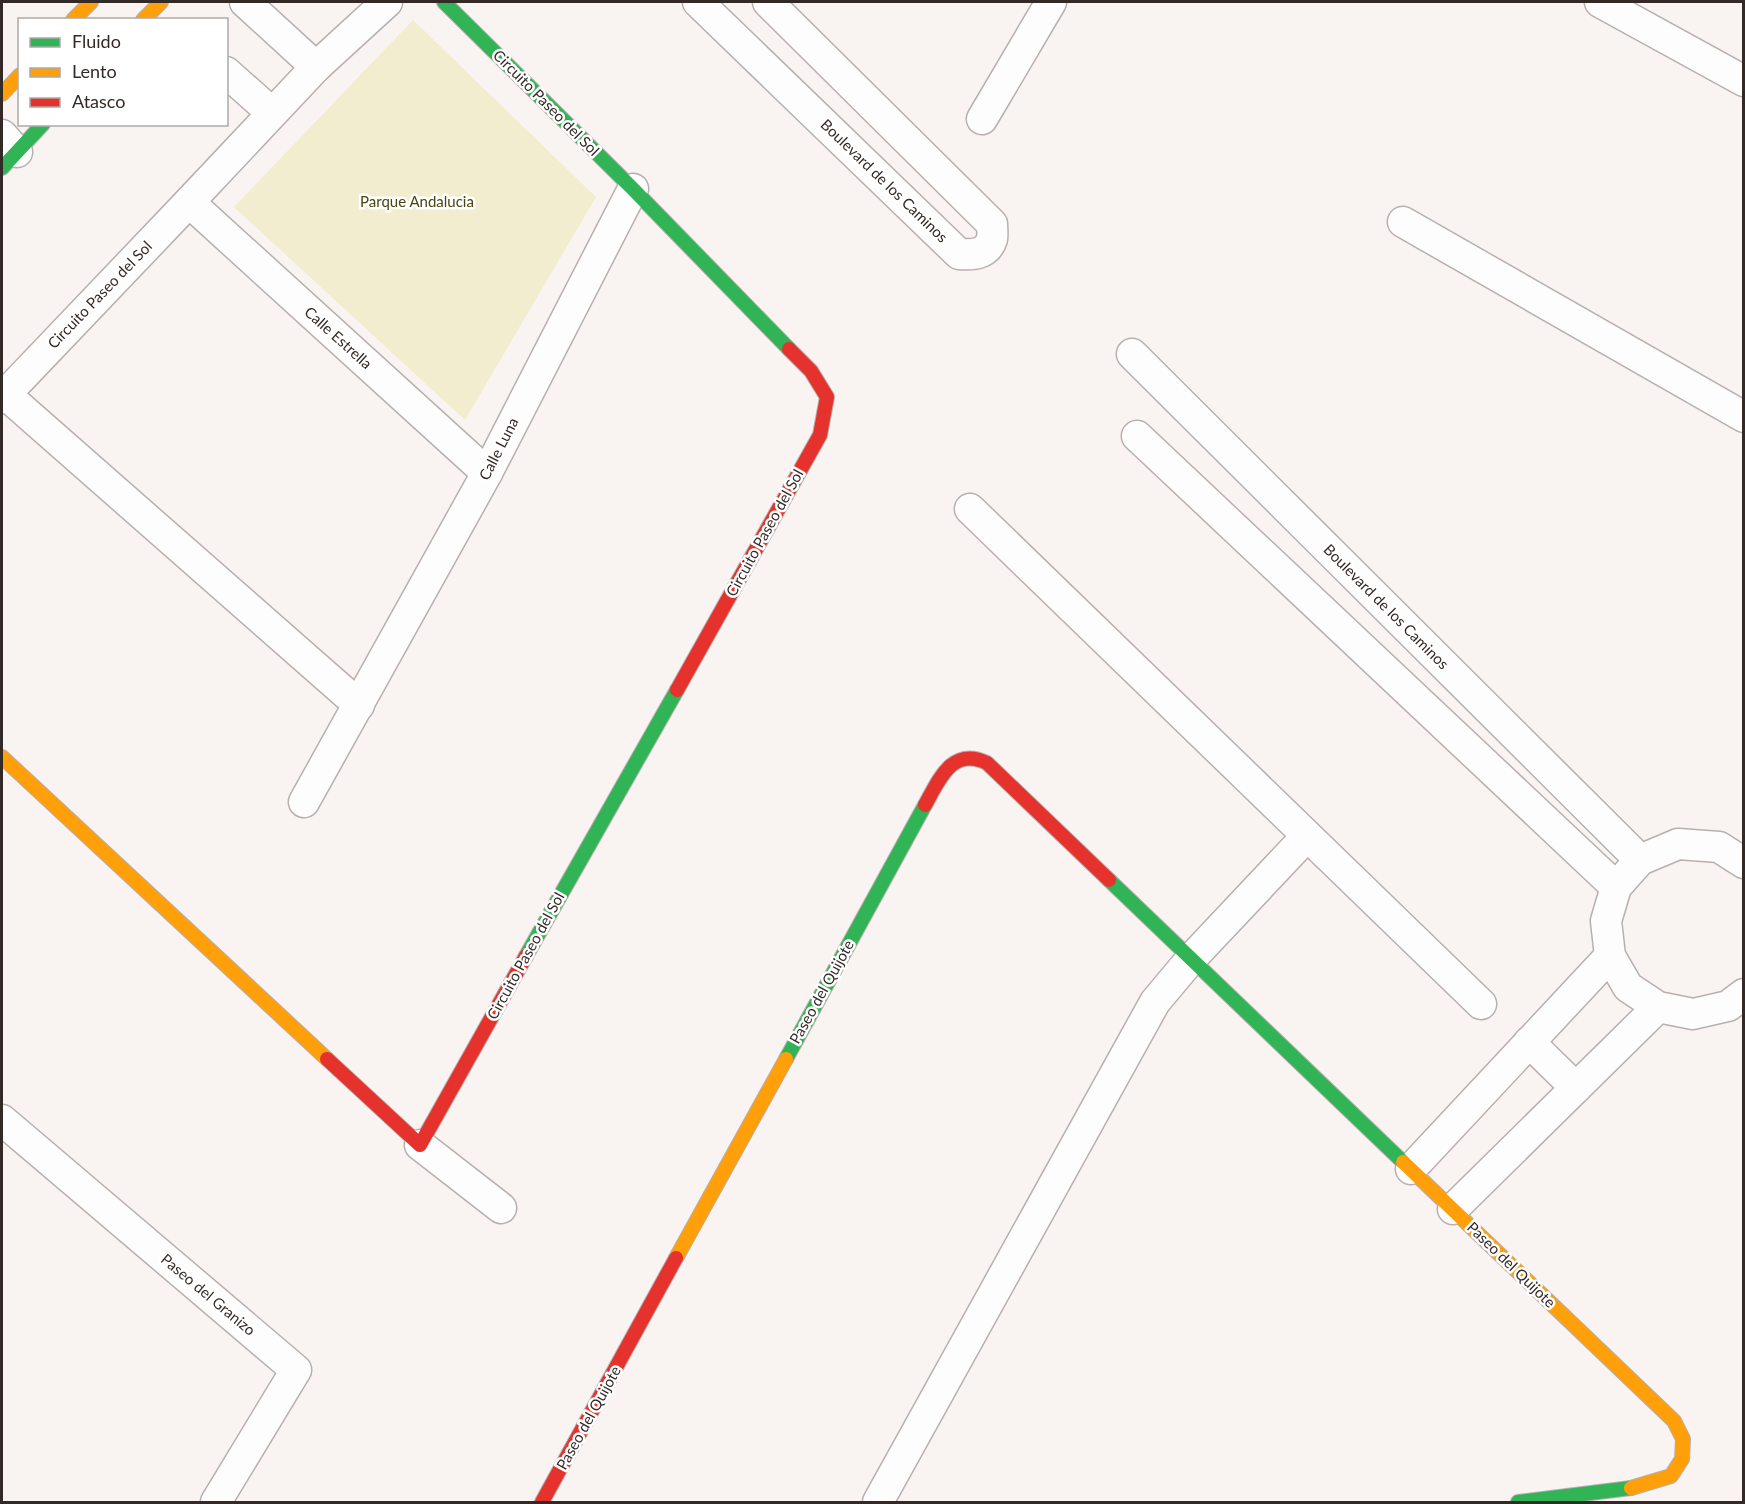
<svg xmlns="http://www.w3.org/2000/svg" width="1745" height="1504" viewBox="0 0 1745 1504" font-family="Lato,sans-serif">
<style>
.green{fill:#f3edcf}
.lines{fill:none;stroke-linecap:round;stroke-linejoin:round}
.street-casing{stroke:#b7b0ae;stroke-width:33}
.fast-casing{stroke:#b7b0ae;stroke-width:16}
.slow-casing{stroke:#b7b0ae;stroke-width:16}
.jam-casing{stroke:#b7b0ae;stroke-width:16}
.street{stroke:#fefdfd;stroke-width:30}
.fast{stroke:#30b455;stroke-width:14}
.slow{stroke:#ff9f0a;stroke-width:14}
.jam{stroke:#e5322d;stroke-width:14}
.labels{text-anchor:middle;stroke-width:5;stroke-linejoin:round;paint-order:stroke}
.street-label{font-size:15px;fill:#332a27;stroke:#fff}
.park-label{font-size:15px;fill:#4b4411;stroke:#fff}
</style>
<rect width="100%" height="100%" fill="#f9f3f2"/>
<path class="green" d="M413,20L596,197L465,420L234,207Z"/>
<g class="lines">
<defs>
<g id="street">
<path d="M245,2L316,67"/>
<path d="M698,2L959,254C972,255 987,255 992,239C993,235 992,228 992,224L768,2"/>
<path d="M1600,2L1744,81"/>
<path d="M226,72L272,113"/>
<path d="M982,119L1051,2"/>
<path d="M2,135L17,152"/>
<path d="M189,202L487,473"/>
<path d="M1403,222L1744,417"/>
<path d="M1132,354L1640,860"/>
<path d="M5,394L359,705"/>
<path d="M2,398L189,202L316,67L387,2"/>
<path d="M1137,436L1616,887"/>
<path d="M970,509L1481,1004"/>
<path d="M304,802L487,473L633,189"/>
<path d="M1744,863L1719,847L1678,844L1640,860L1616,887L1606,921L1610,956L1628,987L1658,1007L1693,1014L1728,1006L1744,994"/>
<path d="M1529,1042L1576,1088"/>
<path d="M2,1120L296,1370L216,1502"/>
<path d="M420,1145L501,1208"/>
<path d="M1411,1169L1610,956"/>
<path d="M1453,1209L1658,1007"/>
<path d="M878,1502L1155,1002L1191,959L1307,836"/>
</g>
<g id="fast">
<path d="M444,2L633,189L789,349"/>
<path d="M2,168L43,124"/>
<path d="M1109,880L1403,1162"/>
<path d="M526,956L677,690"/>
<path d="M786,1059L925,805"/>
<path d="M1518,1502L1631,1488"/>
</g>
<g id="slow">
<path d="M73,20L91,2"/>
<path d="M143,20L161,2"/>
<path d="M2,94L20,75"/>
<path d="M2,757L327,1059"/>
<path d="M1403,1162L1674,1421L1683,1439L1682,1459L1671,1476L1631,1488"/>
<path d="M676,1258L786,1059"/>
</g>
<g id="jam">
<path d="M677,690L820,435L827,397L811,371L789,349"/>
<path d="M925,805C939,780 952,746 987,763L1109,880"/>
<path d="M327,1059L420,1145L526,956"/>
<path d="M542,1502L676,1258"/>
</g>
</defs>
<use href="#street" class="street-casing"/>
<use href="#fast" class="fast-casing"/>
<use href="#slow" class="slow-casing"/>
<use href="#jam" class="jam-casing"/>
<use href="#street" class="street"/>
<use href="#fast" class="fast"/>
<use href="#slow" class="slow"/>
<use href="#jam" class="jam"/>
</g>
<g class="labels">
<g class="street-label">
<text transform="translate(546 103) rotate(45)" y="5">Circuito Paseo del Sol</text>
<text transform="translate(884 181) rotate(44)" y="5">Boulevard de los Caminos</text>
<text transform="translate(100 295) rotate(-46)" y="5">Circuito Paseo del Sol</text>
<text transform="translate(338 338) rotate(42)" y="5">Calle Estrella</text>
<text transform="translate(499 449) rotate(-63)" y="5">Calle Luna</text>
<text transform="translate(765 533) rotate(-61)" y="5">Circuito Paseo del Sol</text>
<text transform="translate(1386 607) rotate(45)" y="5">Boulevard de los Caminos</text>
<text transform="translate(526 956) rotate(-61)" y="5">Circuito Paseo del Sol</text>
<text transform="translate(822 992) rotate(-61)" y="5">Paseo del Quijote</text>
<text transform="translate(1511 1265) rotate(44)" y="5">Paseo del Quijote</text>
<text transform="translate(208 1295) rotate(40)" y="5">Paseo del Granizo</text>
<text transform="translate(589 1418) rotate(-61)" y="5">Paseo del Quijote</text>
</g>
<g class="park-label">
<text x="417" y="207">Parque Andalucia</text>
</g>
</g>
<rect width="1745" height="1504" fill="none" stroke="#332a27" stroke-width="6"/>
<rect x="18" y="18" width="210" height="108" fill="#ffffff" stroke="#adaaa9" stroke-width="1.5"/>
<rect x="30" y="38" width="30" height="9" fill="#30b455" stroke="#adaaa9" stroke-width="1.5"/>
<text x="72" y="48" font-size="18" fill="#332a27">Fluido</text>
<rect x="30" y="68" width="30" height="9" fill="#ff9f0a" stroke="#adaaa9" stroke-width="1.5"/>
<text x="72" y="78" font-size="18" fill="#332a27">Lento</text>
<rect x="30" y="98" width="30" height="9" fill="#e5322d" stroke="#adaaa9" stroke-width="1.5"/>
<text x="72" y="108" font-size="18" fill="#332a27">Atasco</text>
</svg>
